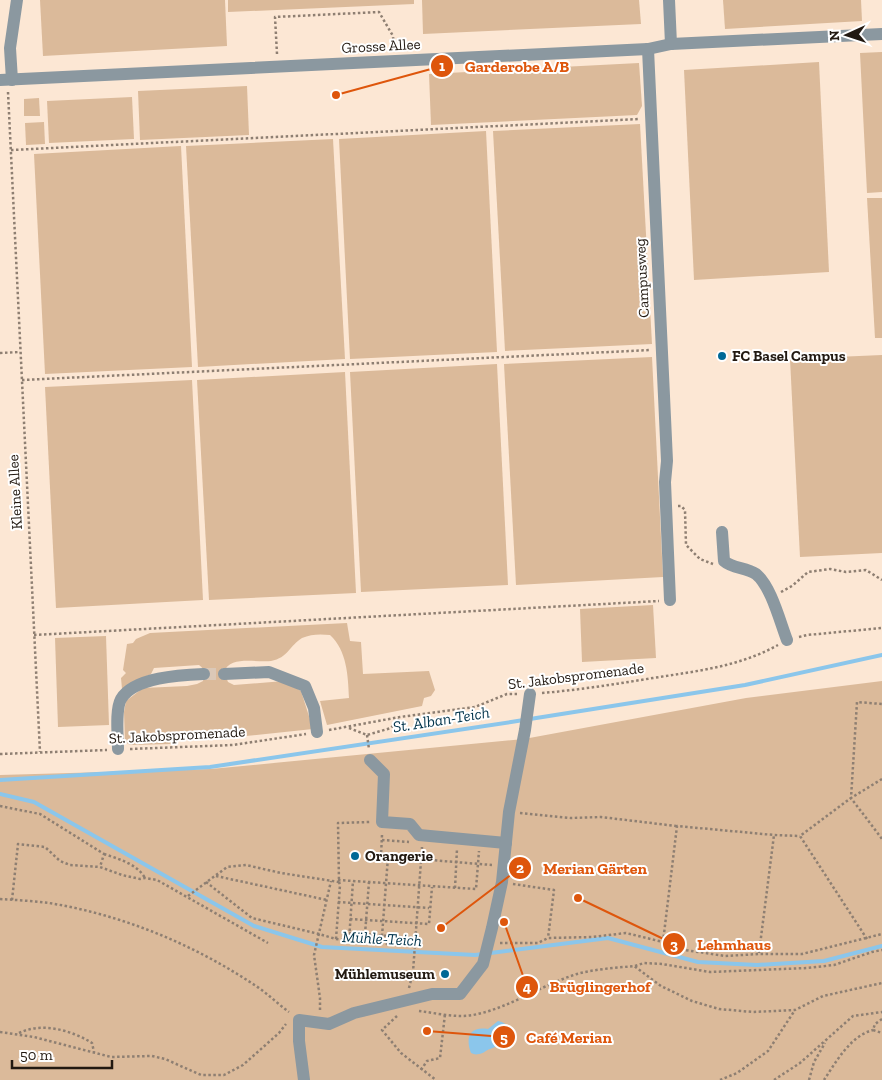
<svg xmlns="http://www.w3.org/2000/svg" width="882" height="1080" viewBox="0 0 882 1080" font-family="'Zilla Slab',serif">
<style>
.green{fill:#dbba9a}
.water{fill:#8bc6eb}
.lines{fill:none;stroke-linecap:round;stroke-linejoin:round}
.stream{stroke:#8bc6eb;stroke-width:4}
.minor-tunnel{stroke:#dbc8b7;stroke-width:12;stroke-dasharray:12 6;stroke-linecap:butt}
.path{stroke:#8e7f72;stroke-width:2.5;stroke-dasharray:2.5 2.5;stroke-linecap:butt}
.minor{stroke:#8b98a0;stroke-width:12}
.poi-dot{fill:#006997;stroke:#fff;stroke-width:2}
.labels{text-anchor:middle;stroke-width:4;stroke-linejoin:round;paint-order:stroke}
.street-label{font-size:15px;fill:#221911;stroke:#fff}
.poi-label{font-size:15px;font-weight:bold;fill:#221911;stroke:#fff;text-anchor:start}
.water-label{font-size:16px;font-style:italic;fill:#00334b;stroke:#fff}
.leader{fill:none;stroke:#de560c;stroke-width:2}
.callout-dot{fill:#de560c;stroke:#fff;stroke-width:2}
.mark-label{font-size:15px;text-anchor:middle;font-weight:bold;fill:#fff}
.callout-label{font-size:16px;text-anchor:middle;font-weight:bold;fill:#de560c;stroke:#fff;stroke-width:4;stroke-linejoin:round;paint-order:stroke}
</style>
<rect width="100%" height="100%" fill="#fce7d4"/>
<g class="green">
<path d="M40,0H225L227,46L43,56Z"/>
<path d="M228,0H414V4L228,12Z"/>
<path d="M422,0H639L641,24L423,34Z"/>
<path d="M723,0H861L862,21L725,29Z"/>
<path d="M882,52V192L867,193L860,53Z"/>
<path d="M819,62L829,272L694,280L684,70Z"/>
<path d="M639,63L642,106L637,115L431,125L429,74Z"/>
<path d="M247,86L249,135L140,140L138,91Z"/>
<path d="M132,97L134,139L49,143L47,101Z"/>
<path d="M39,98L40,116H24V99Z"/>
<path d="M44,122L45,144L26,145L25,123Z"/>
<path d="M640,124L652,344L505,351L493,131Z"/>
<path d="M486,131L497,352L350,359L339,139Z"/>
<path d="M333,139L345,359L198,367L186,146Z"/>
<path d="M181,146L192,367L45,374L34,154Z"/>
<path d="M867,198H882V338H875Z"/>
<path d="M882,355V553L800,557L790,359Z"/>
<path d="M652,357L663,577L516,585L504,364Z"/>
<path d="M497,364L508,585L361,592L350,372Z"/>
<path d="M345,372L356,593L209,600L197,380Z"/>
<path d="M192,380L203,600L56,608L45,387Z"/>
<path d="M653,605L656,658L582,662L580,609Z"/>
<path d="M347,623L350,641L361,642L363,674L429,671L435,690L431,696L424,698L422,706L327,725L320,701L349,698C348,675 347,651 330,635C320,634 311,634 302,638C290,645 288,658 271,661C257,663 230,655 224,672L228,682L234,685L284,681L301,691L313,729L217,739L204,736L184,737L172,744L130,745L125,742L124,712L126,701L143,688L187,686L197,684L203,681C205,675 205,669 199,665L154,668L151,674L122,689L121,678L126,673L123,670L127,644L133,643L136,639L150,633Z"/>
<path d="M106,636L109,725L58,727L55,638Z"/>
<path d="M882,681V1080H0V775L211,769L524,739L746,698Z"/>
</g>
<path class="water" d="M498,1021C507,1023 511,1028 515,1036C509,1044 499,1045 490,1049C486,1050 483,1054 479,1054C475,1055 474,1054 471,1053C465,1037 470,1026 488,1029Z"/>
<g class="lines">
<g class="stream">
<path d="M0,780L210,767L511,722L745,685L882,655"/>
<path d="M0,794L34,802L254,926L322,947L475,955L608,938L698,962L757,965L824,961L882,946"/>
</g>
<path class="minor-tunnel" d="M204,674H224"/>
<g class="path">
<path d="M277,54L275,17L379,12L393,36L394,50"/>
<path d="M8,92L40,752"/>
<path d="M11,150L640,119"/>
<path d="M0,353L20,352"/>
<path d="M22,380L651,350"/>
<path d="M678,506H681L685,510L686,545L700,559L713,564"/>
<path d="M781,592L792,586L808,572L830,569L846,572L866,570L882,580"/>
<path d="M34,635L659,601"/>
<path d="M799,637L807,635L882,628"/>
<path d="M542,693C579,690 616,684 653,678C697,671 738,667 778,645"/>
<path d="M349,728L367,735L391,728L399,719"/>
<path d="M329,730L400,717L475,707L507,694H517"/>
<path d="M367,735L369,749"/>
<path d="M130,749L233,745L306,734"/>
<path d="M0,754L107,750"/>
<path d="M882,779L851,798L882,839"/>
<path d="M0,806L40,814L104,854L100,867"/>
<path d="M520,813L571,818L601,817L676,826"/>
<path d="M382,835L381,856L492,865"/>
<path d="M382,840L409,842"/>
<path d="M104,854C119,859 137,864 145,878"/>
<path d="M216,876L327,900"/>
<path d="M338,880L476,889L479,851"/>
<path d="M206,882L252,918L319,934L336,939L399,945V937"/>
<path d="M513,884L554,890L548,938"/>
<path d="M455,888L457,849"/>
<path d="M188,896L227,867L246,865L281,873L339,882L338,823L370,822"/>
<path d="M0,899C16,900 33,901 49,903C123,915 195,945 256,986C268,994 278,1004 289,1012"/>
<path d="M12,900L18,844L45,847L60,861L70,865L100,867L122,875L140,879L145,878L157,880L268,943"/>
<path d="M338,902L429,908"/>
<path d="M350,919L429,924L432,887"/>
<path d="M349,933L415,938"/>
<path d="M365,934L369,882"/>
<path d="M382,936L388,857"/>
<path d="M336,939L340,885L339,882"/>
<path d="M867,939L800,836L851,798L857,702L882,704"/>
<path d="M349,941L353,881"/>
<path d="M663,942L677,826L774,835L800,836"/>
<path d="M500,943H538L548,938L592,937L626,933L663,942L685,950L725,956L759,954H802L882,934"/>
<path d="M759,953L774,835"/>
<path d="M635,966L644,963L662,964L710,972L807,968L834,965L872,952L882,950"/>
<path d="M409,988L413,972L422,847"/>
<path d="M320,1010V998L314,955L331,881"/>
<path d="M419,1011C436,1013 455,1018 473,1015C510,1008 541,985 577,974C595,969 615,968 634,966L661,986L692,1001L719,1009L753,1012L795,1010L823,996L882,983"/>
<path d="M397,1016L382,1030L401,1053L436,1080"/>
<path d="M882,1019L875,1024L873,1030L882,1033"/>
<path d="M0,1032L34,1037L111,1057L152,1056L165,1059L201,1075H224L243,1065L279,1033L286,1024"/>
<path d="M19,1033C42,1022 71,1030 92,1043L94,1052"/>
<path d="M421,1070L427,1061L440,1058L445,1014"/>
<path d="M720,1080L737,1073L768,1051L795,1010"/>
<path d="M774,1080L800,1063L853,1016L882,1012"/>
<path d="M809,1080L814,1062L825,1043"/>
<path d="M824,1080C836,1062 850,1036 873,1030"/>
</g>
<g class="minor">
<path d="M669,0L671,44"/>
<path d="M648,49L667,461L665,482L670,600"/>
<path d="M0,80L648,49L671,44L882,34"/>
<path d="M12,80L10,48L17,0"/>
<path d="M722,532L724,561C733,569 746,567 756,574C771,586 780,622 787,640"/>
<path d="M224,674L269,672L305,686L314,708L317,732"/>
<path d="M118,749C118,736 115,710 121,699C134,677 181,675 204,674"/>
<path d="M370,760L384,774L382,822L410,824L419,835L506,843"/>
<path d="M304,1080L299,1041V1020L329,1024L354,1013L432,994H460L483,964L492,928L502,882L509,812L525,730L530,694"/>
</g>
</g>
<g class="poi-dot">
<circle cx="722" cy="356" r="5"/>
<circle cx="355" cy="856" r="5"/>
<circle cx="445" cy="974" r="5"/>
</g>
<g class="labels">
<g class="street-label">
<text transform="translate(381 46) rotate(-3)" y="5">Grosse Allee</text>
<text transform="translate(642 278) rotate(-93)" y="5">Campusweg</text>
<text transform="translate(15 492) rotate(-93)" y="5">Kleine Allee</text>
<text transform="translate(576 676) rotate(-7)" y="5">St. Jakobspromenade</text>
<text transform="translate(177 735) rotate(-3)" y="5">St. Jakobspromenade</text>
</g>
<g class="poi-label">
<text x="732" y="361">FC Basel Campus</text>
<text x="365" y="861">Orangerie</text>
<text x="435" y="979" text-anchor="end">Mühlemuseum</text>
</g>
<g class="water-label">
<text transform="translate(441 719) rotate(-9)" y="6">St. Alban-Teich</text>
<text transform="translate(382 938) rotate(3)" y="6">Mühle-Teich</text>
</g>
</g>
<path class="leader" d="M336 95L442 66M441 928L520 868M578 898L674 944M504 922L527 987M427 1031L504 1037"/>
<g class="callout-dot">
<circle cx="336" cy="95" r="5"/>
<circle cx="441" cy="928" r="5"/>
<circle cx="578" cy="898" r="5"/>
<circle cx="504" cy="922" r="5"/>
<circle cx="427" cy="1031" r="5"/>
<circle cx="442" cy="66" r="12"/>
<circle cx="520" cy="868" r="12"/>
<circle cx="674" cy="944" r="12"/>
<circle cx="527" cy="987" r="12"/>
<circle cx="504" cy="1037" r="12"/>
</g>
<g class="mark-label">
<text x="442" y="71">1</text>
<text x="520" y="873">2</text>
<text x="674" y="950">3</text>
<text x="527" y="992">4</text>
<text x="504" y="1043">5</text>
</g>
<g class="callout-label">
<text x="517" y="72">Garderobe A/B</text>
<text x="595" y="874">Merian Gärten</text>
<text x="734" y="950">Lehmhaus</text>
<text x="600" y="992">Brüglingerhof</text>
<text x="569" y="1043">Café Merian</text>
</g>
<g transform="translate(847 35) rotate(267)" stroke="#ffffff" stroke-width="4" paint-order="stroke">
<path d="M0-4L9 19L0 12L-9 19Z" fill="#221911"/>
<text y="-8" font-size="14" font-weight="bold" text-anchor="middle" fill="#221911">N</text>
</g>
<path d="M12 1060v8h100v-8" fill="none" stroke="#221911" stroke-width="2.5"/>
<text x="20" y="1060" font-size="15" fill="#221911" stroke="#ffffff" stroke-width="4" paint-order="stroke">50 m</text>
</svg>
